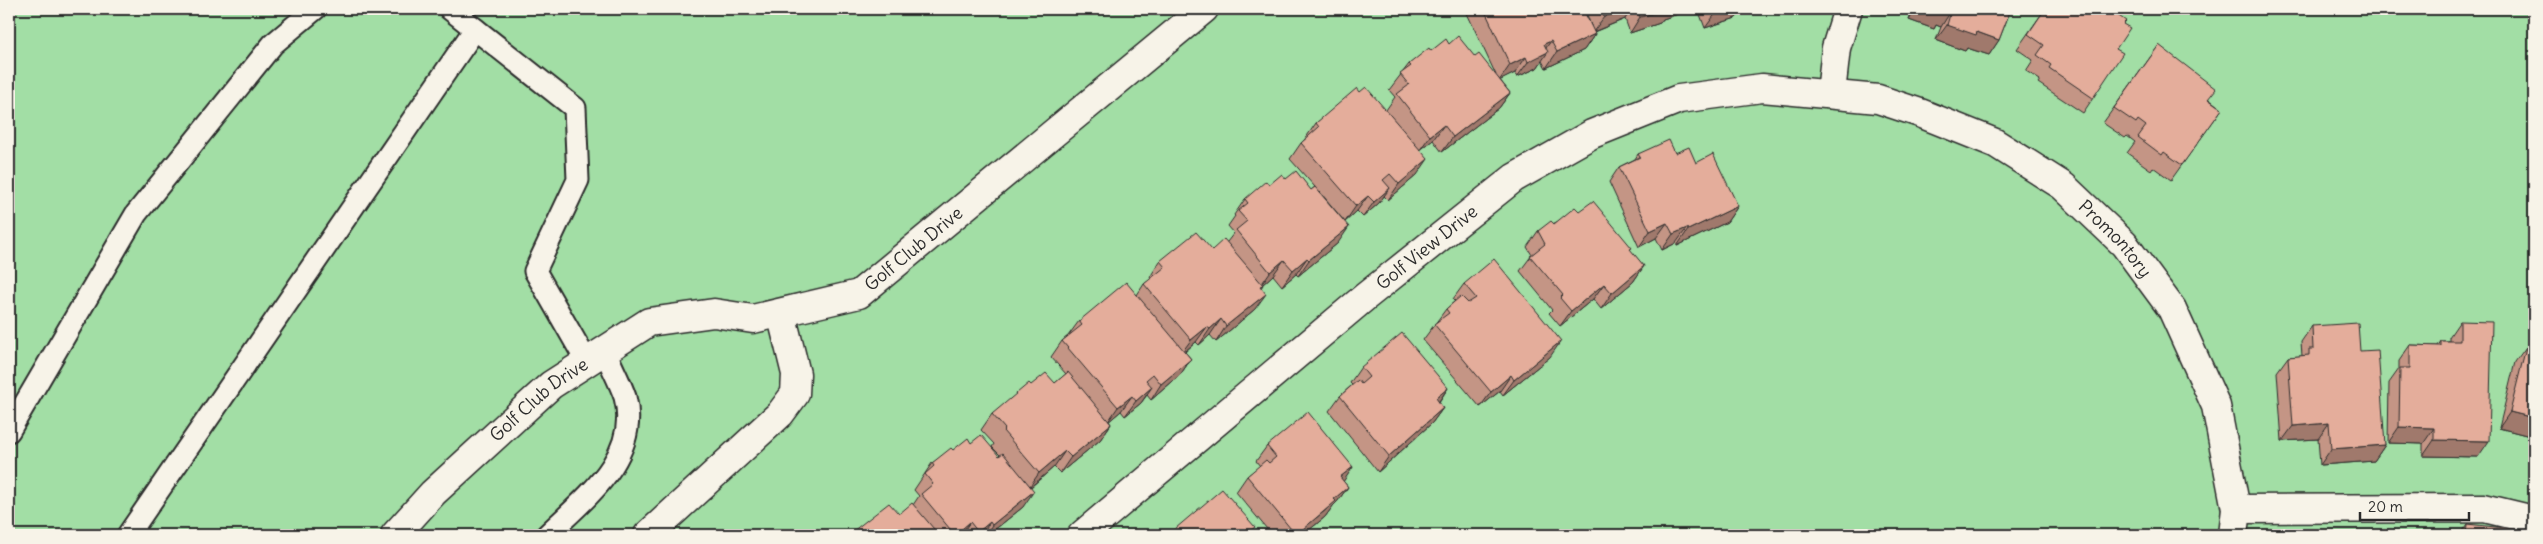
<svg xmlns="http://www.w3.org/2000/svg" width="2543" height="544" viewBox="0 0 2543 544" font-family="Delius,sans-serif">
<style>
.green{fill:#a2dea5;stroke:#668468}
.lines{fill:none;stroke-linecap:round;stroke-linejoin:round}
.service-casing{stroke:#2b2b2b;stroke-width:25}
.minor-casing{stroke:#2b2b2b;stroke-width:31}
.service{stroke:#f7f3e8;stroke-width:21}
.minor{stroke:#f7f3e8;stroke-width:28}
.wall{fill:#c49585;stroke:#2b2b2b}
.shaded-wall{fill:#a0796c;stroke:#2b2b2b}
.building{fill:#e4ad9b;stroke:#2b2b2b}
.labels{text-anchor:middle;stroke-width:4;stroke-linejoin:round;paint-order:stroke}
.street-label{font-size:18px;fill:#2b2b2b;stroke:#f7f3e8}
</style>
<rect width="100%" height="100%" fill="#f7f3e8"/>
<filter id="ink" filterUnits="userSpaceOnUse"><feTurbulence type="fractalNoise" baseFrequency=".02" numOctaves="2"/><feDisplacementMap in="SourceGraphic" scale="10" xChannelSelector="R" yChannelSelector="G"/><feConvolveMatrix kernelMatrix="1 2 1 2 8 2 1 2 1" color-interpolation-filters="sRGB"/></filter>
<g filter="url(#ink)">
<rect class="green" x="9" y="9" width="2525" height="526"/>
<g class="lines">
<defs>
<g id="service">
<path d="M450,9L575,108L578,180L535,271L587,362"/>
<path d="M9,431L136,214L273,44L315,9"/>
<path d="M128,535L475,29"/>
<path d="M547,535C584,499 641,457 625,397C620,382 611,366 605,351"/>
</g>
<g id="minor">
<path d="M1831,93L1836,48L1848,9"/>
<path d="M2236,509L2484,508L2534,520"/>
<path id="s1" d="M395,535L433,493L551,385L649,322L714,313L753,319L859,294L1204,9"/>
<path d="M648,535L780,414L795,394L796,374L781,313"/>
<path id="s2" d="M1082,535L1365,297L1514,178L1592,134L1679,99L1762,88L1878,99L1920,113L1995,143L2063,186L2124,244L2172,309L2216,406L2236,509L2233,535"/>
</g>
</defs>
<use href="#service" class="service-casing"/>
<use href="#minor" class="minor-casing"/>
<use href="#service" class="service"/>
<use href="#minor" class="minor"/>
</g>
<g class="wall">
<path d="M1465,9H1583L1591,26L1585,9H1684L1681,13L1663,19L1660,23L1630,33L1625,19L1594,32L1595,34L1584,50L1546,68L1542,61L1537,68L1517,77L1515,73L1500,80L1510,93L1499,108L1442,152L1433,140L1420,150L1417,175L1388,200L1384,196L1379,203L1363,217L1357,211L1345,222L1320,192L1338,243L1298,276L1296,274L1282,286L1273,275L1263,284L1261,287L1255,309L1216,342L1210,335L1199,345L1196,342L1185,352L1191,359L1180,375L1151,400L1147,395L1141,403L1125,416L1121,411L1109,421L1111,424L1100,440L1060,473L1054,467L1031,487L1023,507L988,535H848L899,514L913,505L919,496L914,490L932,463L953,450L971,443L999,456L1000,455L992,447L994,444L981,430L992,414L1055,383L1066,374L1051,357L1062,341L1068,336L1079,321L1137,295L1144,284L1151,279L1150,277L1160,261L1212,250L1227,242L1234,233L1228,226L1235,216L1234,215L1245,199L1269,185L1286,179L1311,190L1315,187L1290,159L1301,143L1305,139L1316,123L1360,92L1386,110L1395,97L1389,90L1409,64L1431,51L1449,44L1475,57L1496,75Z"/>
<path d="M1698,9H1743L1736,18L1705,28Z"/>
<path d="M1912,9H2011L1999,40L1989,55L1967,48L1965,51L1936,40L1941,27L1936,25L1934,29L1909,20Z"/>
<path d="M2045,9H2111L2110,10L2123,24L2116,49L2093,98L2083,113L2038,83L2040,80L2026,71L2033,60L2017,49Z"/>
<path d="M2159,45L2209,99L2222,109L2171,180L2153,167L2151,170L2127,153L2135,142L2127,136L2125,138L2103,123Z"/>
<path d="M1675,153L1696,163L1738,206L1727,222L1677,246L1676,243L1662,250L1656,238L1639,247L1609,182L1619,167L1635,159L1638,154Z"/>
<path d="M1579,211L1630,250L1644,266L1633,282L1601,309L1593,299L1560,326L1549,313L1552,310L1520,271L1532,255L1527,247L1538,231Z"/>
<path d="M1464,284L1550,357L1503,395L1500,391L1480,407L1423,340L1446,309L1455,301L1453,299Z"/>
<path d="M2460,321L2478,457L2423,456V444L2388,443L2389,383L2399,369V361L2410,345L2438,346L2441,341H2449V337Z"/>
<path d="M2312,326L2360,351L2385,445L2374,461L2320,465L2318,439L2282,441L2277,372L2288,357L2302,356L2301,342Z"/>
<path d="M2526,347L2534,437L2499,428L2515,362Z"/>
<path d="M1361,367L1448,388L1439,402L1443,408L1432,423L1378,472L1329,411L1340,396L1352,385L1350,383Z"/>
<path d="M2534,440V464L2529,462Z"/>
<path d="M1267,446L1353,467L1343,481L1348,487L1337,502L1333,506L1325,517L1303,535H1272L1236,492L1247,476L1260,466L1256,461Z"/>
<path d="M2467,524L2522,535H2459Z"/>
</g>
<g class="shaded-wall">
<path d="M1623,9H1632L1625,19L1593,32L1604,17Z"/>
<path d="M1667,9H1684L1681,13L1663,19L1660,23L1630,33L1640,17Z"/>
<path d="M1728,9H1743L1736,18L1705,28L1716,13Z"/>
<path d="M1916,9H1946L1951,11L1941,27L1936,25L1934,29L1909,20Z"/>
<path d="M1947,25L1977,32L1999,40L1989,55L1967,48L1965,51L1936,40Z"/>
<path d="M1595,34L1584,50L1546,68L1557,52Z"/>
<path d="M1551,41L1540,56L1548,52L1537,68L1517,77L1528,62L1544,44Z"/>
<path d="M1526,57L1515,73L1499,81L1510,65Z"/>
<path d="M1510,93L1499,108L1442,152L1453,137Z"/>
<path d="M1444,125L1433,140L1419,151L1430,136Z"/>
<path d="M1428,159L1417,175L1388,200L1399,184Z"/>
<path d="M1390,188L1379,203L1363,217L1374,202Z"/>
<path d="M1368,196L1357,211L1345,222L1356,206Z"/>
<path d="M1738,206L1727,222L1677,246L1688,230Z"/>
<path d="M1667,223L1656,238L1639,247L1650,231Z"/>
<path d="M1349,227L1338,243L1298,276L1309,260Z"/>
<path d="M1687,228L1676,243L1662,250L1673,234Z"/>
<path d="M1307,258L1296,274L1282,286L1293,270Z"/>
<path d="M1284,260L1273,275L1262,285H1263L1252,300L1249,302L1270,272Z"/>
<path d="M1644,266L1633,282L1601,309L1612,293Z"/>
<path d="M1604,284L1593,299L1560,326L1571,311Z"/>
<path d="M1266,294L1255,309L1216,342L1226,326Z"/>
<path d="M1221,319L1210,335L1199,345L1210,329Z"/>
<path d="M1207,327L1196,342L1180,355L1191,340Z"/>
<path d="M1561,341L1550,357L1503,395L1514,380Z"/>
<path d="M1191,359L1180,375L1151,400L1161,384Z"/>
<path d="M1511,375L1500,391L1480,407L1491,392Z"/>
<path d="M1152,387L1141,403L1125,416L1136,401Z"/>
<path d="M1448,388L1437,404L1436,398Z"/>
<path d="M1132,396L1121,411L1107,423L1118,407Z"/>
<path d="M1443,408L1432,423L1378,472L1389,456Z"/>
<path d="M2510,412L2534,418V437L2499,428Z"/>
<path d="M2329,423L2318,439L2282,441L2293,426Z"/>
<path d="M1111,424L1100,440L1060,473L1071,457Z"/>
<path d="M2399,427L2434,428L2423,444L2388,443Z"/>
<path d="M2434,440L2489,441L2478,457L2423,456Z"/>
<path d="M2385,445L2374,461L2320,465L2331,449Z"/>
<path d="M1065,451L1054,467L1028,489L1039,473Z"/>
<path d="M2534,455V464L2529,462Z"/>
<path d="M1353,467L1343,482L1340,477Z"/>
<path d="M1348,487L1337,502L1333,506L1325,517L1303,535H1295L1326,510L1334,499Z"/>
<path d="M1034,491L1023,507L988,535H985L992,525Z"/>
<path d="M970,522L961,535H954Z"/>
<path d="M990,522L981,535H975L978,532Z"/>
</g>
<g class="building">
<path d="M1484,9H1583L1595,34L1557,52L1551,41L1544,44L1548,52L1528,62L1526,57L1510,65Z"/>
<path d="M1601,9H1623L1604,17Z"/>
<path d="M1637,9H1667L1640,17Z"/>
<path d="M1714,9H1728L1716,13Z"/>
<path d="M1933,9H2011L1999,40L1977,32L1976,35L1947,25L1951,11L1946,9L1945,13Z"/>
<path d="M2045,9H2111L2110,10L2126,21L2123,24L2130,28L2116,49L2123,53L2093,98L2049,68L2051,65L2037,55L2044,45L2028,34Z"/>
<path d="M1458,36L1475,57L1479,54L1510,93L1453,137L1444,125L1430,136L1397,94L1409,85L1400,74L1411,66L1409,64L1429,48L1431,51L1446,39L1449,44Z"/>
<path d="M2159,45L2216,89L2208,99L2222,109L2182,165L2164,152L2162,155L2138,137L2146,126L2138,120L2136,123L2114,108Z"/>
<path d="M1366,87L1428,159L1399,184L1390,174L1383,180L1390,188L1374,202L1368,196L1356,206L1301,143L1319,127L1316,123L1357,88L1360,92Z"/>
<path d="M1669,140L1675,153L1689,147L1696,163L1713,154L1738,206L1688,230L1687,228L1673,234L1667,223L1650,231L1619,167L1640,157L1638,154Z"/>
<path d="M1296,171L1311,190L1315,187L1349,227L1309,260L1307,258L1293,270L1284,260L1270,272L1236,230L1247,221L1238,211L1248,203L1245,199L1266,181L1269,185L1282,174L1286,179Z"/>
<path d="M1593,201L1632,248L1630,249L1644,266L1612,293L1604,284L1571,311L1560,298L1563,295L1530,256L1545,244L1538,231L1551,221L1554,224L1575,207L1579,211Z"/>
<path d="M1196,232L1212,250L1224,239L1263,285L1260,286L1266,294L1226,326L1221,319L1210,329L1207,327L1191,340L1144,284L1165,267L1160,261Z"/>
<path d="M1494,259L1561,341L1514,380L1511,375L1491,392L1434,324L1449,313L1446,309L1461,296L1468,303L1476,298L1464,284Z"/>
<path d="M1126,282L1191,359L1161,384L1153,374L1146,380L1152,387L1136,401L1132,396L1118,407L1062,341L1082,325L1079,321Z"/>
<path d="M2460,321L2492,322L2489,441L2434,440V428L2399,427L2400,368H2410V345L2441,346V341H2460Z"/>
<path d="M2358,323L2360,351L2378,350L2385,445L2331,449L2329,423L2293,426L2288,357L2309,355V349H2313L2312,326Z"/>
<path d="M1402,333L1448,388L1436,398L1443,408L1389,456L1340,396L1358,380L1361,384L1369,377L1361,367Z"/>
<path d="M2526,347L2534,349V418L2510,412Z"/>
<path d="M1068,372L1111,424L1071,457L1065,451L1039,473L1003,431L1005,429L992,414L1029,383L1031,385L1046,373L1055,383Z"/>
<path d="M1308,412L1353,467L1340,477L1348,487L1334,499L1336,501L1296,535L1247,476L1266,460L1269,463L1276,457L1267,446Z"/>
<path d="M981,435L999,456L1003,453L1034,491L992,525L990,522L978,532L970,522L955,535L921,494L933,484L925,474L934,466L932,463L951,448L953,450L968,438L971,443Z"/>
<path d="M1222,489L1255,527L1250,531L1254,535H1170L1169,534Z"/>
<path d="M889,503L899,514L912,503L939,535H848Z"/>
<path d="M2467,524L2523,530L2522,535H2466Z"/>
</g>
</g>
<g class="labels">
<g class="street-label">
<text dy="6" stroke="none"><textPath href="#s2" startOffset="1224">Promontory</textPath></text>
<text dy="6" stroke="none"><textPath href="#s2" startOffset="449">Golf View Drive</textPath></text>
<text dy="6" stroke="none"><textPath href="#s1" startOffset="618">Golf Club Drive</textPath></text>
<text dy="6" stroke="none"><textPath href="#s1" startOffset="198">Golf Club Drive</textPath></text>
</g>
</g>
<rect width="2543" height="544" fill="none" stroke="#f7f3e8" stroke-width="30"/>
<rect x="15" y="15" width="2513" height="514" fill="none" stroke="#2b2b2b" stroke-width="2" filter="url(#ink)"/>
<path d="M2360 512v8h109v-8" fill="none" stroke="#2b2b2b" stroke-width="2.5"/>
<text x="2368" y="512" font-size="15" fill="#2b2b2b" stroke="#f7f3e8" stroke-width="4" paint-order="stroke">20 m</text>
</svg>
